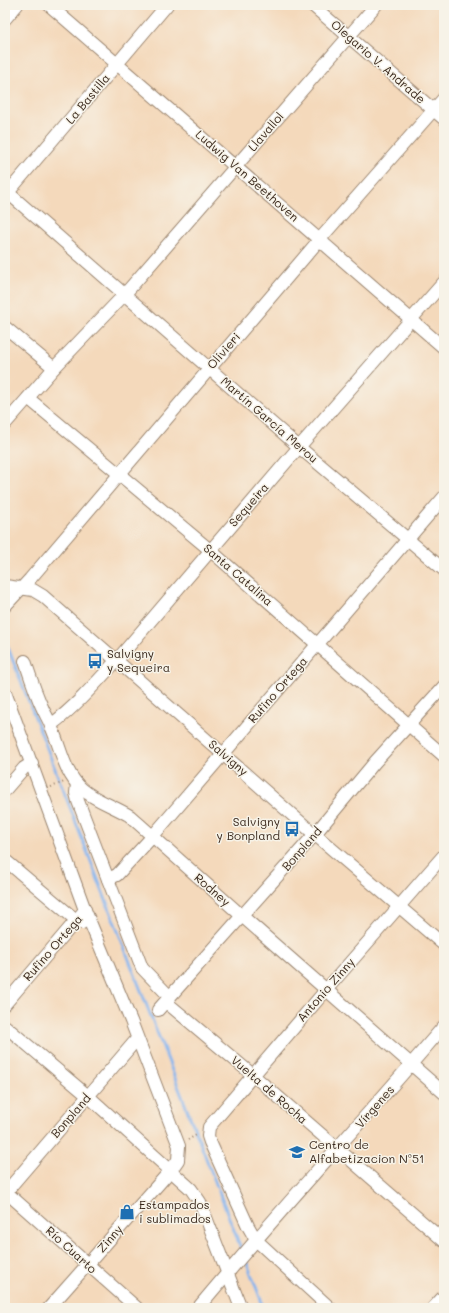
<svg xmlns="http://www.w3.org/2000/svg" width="449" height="1313" viewBox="0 0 449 1313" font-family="Mali,sans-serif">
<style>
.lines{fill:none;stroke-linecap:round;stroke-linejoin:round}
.stream{stroke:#83b3ee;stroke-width:3}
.minor-casing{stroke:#98826c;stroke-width:14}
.path{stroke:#98826c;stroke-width:2;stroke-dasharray:1 3;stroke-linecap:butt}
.minor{stroke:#fff;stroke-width:12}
.labels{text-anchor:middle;stroke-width:3;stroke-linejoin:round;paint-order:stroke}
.street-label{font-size:12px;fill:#3b2a1e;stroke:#f7f3e8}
.poi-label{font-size:12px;fill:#3b2a1e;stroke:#f7f3e8;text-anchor:start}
</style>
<rect width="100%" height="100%" fill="#f7f3e8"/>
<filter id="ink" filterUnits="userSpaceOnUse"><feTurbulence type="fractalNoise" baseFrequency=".025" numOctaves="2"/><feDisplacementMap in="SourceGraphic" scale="8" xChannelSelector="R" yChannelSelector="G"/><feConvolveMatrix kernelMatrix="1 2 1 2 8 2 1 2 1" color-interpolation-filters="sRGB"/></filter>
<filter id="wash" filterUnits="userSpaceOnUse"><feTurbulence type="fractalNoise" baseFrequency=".012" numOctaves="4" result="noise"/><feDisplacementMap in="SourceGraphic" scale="16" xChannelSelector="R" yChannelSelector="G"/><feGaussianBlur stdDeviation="0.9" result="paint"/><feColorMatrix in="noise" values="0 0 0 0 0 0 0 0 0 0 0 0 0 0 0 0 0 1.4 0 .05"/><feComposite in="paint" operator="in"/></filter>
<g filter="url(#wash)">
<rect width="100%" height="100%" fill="#f4d9bb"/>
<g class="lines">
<g class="stream">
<path d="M5,640L242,1251"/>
<path d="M245,1258L264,1308"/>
</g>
</g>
</g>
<g filter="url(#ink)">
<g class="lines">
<defs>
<g id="minor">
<path d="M49,5L444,348"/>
<path d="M312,5L444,119"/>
<path d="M5,19L17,5"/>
<path d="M5,190L299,447L444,570"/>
<path d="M5,196L167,5"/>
<path d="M5,327L54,368"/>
<path d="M28,398L210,550L444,756"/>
<path d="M5,424L54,368L124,295L376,5"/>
<path d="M5,586L33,590L43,596L298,820L444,945"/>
<path d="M5,606L30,579L320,239L444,98"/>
<path d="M25,661C30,676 35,692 42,707C45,714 49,720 51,726C61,748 64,773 82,789C96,801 114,806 130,816L242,916L444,1093"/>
<path d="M5,692L85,910L131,1021L179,1146L178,1160L171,1170L49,1308"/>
<path d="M51,725C76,706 96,683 117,660L299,447L444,282"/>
<path d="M77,784L76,793L78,801L142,968L170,997"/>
<path d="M5,790L24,768L32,763"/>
<path d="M5,860L76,920L82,923"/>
<path d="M108,879L117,875L152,837L444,497"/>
<path d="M166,1002L254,1076L444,1241"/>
<path d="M5,1004L85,910"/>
<path d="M158,1010L315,834L375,762L444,686"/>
<path d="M5,1026L88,1096L191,1189L200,1202L241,1308"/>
<path d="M5,1191L137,1308"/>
<path d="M5,1193L137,1039"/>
<path d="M198,1308C278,1212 363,1121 444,1026"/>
<path d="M330,1308L256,1240L248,1226L210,1142L208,1136L209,1127L326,990L444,855"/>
<path d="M433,1308L444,1296"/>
</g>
</defs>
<use href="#minor" class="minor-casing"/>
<g class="path">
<path d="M51,787L64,782"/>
<path d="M188,1140L198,1134"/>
</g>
<use href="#minor" class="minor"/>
</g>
</g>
<defs>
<symbol id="bus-bare" viewBox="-9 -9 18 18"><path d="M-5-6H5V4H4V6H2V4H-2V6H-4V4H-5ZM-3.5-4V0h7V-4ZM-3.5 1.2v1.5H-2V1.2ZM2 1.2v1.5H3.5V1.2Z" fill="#1f6fb2" stroke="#f7f3e8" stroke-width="2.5" paint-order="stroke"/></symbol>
<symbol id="school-bare" viewBox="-9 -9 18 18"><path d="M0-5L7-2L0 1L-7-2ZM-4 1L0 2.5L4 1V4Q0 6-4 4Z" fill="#1f6fb2" stroke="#f7f3e8" stroke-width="2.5" paint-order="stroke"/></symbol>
<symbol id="shop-bare" viewBox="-9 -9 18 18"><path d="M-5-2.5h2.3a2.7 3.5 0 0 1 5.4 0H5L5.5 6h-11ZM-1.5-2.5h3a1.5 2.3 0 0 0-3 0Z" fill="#1f6fb2" stroke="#f7f3e8" stroke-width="2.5" paint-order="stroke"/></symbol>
</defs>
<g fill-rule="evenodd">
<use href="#bus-bare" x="84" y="650" width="22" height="22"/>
<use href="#bus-bare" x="281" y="818" width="22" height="22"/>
<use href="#school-bare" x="286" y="1141" width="22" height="22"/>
<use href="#shop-bare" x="116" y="1201" width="22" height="22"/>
</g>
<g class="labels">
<g class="street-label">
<text transform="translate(378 62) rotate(41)" y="4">Olegario V. Andrade</text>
<text transform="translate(88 99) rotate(-50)" y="4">La Bastilla</text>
<text transform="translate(266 132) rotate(-49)" y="4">Llavallol</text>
<text transform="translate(247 176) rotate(41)" y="4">Ludwig Van Beethoven</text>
<text transform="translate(224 351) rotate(-49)" y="4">Olivieri</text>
<text transform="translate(269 420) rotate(41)" y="4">Martín García Merou</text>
<text transform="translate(249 505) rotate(-49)" y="4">Sequeira</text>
<text transform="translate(238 575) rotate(41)" y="4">Santa Catalina</text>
<text transform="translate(278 690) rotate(-49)" y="4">Rufino Ortega</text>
<text transform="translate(228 758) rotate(41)" y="4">Salvigny</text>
<text transform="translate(302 849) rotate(-49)" y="4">Bonpland</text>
<text transform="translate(212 890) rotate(41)" y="4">Rodney</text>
<text transform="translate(53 948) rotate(-49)" y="4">Rufino Ortega</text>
<text transform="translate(326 990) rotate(-49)" y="4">Antonio Zinny</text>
<text transform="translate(269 1090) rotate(41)" y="4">Vuelta de Rocha</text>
<text transform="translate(375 1107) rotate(-49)" y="4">Vírgenes</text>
<text transform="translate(71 1116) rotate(-49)" y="4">Bonpland</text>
<text transform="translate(110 1239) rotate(-49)" y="4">Zinny</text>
<text transform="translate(71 1250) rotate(42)" y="4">Río Cuarto</text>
</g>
<g class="poi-label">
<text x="107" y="658">Salvigny<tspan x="107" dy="14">y Sequeira</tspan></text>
<text x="280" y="826" text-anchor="end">Salvigny<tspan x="280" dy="14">y Bonpland</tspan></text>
<text x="309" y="1149">Centro de<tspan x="309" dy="14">Alfabetizacion Nº51</tspan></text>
<text x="139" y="1209">Estampados<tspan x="139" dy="14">i sublimados</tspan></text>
</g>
</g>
<rect width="449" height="1313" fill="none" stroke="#f7f3e8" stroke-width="20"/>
</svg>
